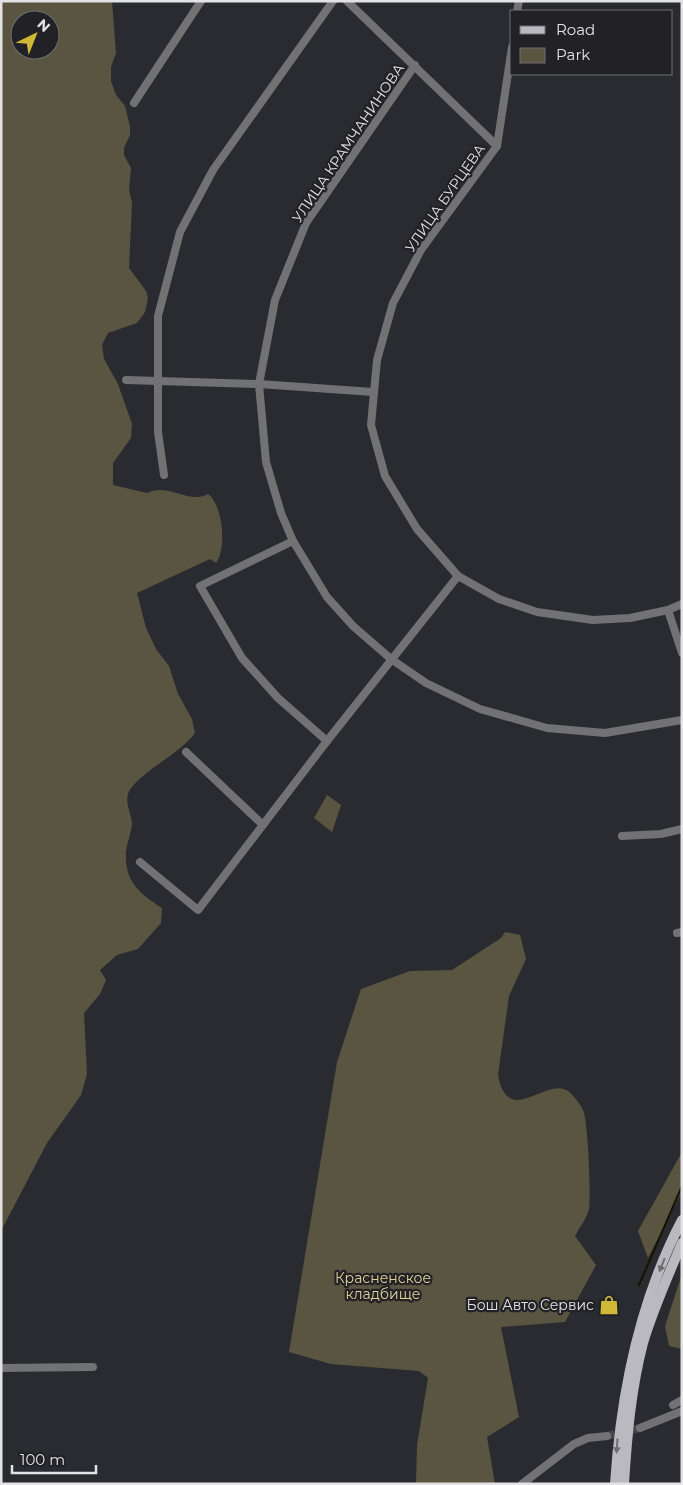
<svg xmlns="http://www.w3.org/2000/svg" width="683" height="1485" viewBox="0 0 683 1485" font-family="Montserrat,sans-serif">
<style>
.green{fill:#595541;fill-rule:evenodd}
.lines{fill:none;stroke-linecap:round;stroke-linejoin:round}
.stream{stroke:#171200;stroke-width:2}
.minor-tunnel{stroke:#46474b;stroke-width:8;stroke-dasharray:8 4;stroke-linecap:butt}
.minor{stroke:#727275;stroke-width:8}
.major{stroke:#b9b9bf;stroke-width:10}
.oneway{fill:#6d6d72}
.labels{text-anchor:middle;stroke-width:4.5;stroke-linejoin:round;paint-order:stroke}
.street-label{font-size:14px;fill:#e3e3e6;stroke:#212126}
.park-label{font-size:14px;fill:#e0d498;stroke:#212126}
.poi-label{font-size:14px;fill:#e3e3e6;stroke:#212126;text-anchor:end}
</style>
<rect width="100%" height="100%" fill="#2a2b30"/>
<g class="green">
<path d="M1,1H112L116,53L111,67V81L116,95L125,106L130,127V135L124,148V155L131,168L129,190L132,203L129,268L146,291L148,298L145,312L137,323L108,333L102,345L104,359L118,384L132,424L131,438L113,463V485L147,493C168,482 189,505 208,494C223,505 227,549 216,563L210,559L137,593L146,628L156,649L169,666L178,694L192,719L195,733C177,756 148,767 131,788C122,801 132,812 132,825C131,834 127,842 126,851C124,881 139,893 162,908L161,923L138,949L117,955L100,970L106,980L100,994L84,1013L87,1074L81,1095L47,1143L1,1231ZM20,20H50V50H20Z"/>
<path d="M327,795L341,805L332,832L314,818Z"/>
<path d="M505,932L520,935L526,959L509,996L498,1075C508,1129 546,1076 568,1091C574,1096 582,1106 584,1113C588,1126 591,1195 589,1209C587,1218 579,1228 575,1236L596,1265L565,1322L501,1327L519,1417L487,1437L495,1484H416L417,1445L428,1378L419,1371L331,1364L289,1352L337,1062L361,989L410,971L452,970L501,938Z"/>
<path d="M682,1152V1191L648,1258L638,1231Z"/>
<path d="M682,1274V1349L669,1346L665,1326Z"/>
</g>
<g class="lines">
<path class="stream" d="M639,1285L682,1186"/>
<path class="minor-tunnel" d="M607,1436L640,1428"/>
<g class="minor">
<path d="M347,1L497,146"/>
<path d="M517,11L519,1"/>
<path d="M512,47L497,146L421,250L393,303L377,360L371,425L385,476L417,529L458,576L499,599L537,612L593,620L630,618L668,610L682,604"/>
<path d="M415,65L306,223L275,300L259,384L266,462L281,513L293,541L327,597L353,626L391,659L426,683L480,709L547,728L605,733L682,720"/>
<path d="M134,103L201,1"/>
<path d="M126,380L259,384L373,392"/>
<path d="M164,475L158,432V316L180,232L213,170L333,1"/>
<path d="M293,541L200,586L242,658L278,698L327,741"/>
<path d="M668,610L682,653"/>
<path d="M186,752L263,825"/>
<path d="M622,836L661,834L682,829"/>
<path d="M140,862L198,910L327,741L458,576"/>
<path d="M677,933L682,932"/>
<path d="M1,1368L93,1367"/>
<path d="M673,1405L682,1400"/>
<path d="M640,1428L682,1411"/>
<path d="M522,1484L574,1444L588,1438L607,1436"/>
</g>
<g class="major">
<path d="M615,1484C621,1392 639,1302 682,1220"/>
<path d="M624,1484C627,1436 631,1389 643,1343C653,1309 668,1276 682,1243"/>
</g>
</g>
<defs><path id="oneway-solid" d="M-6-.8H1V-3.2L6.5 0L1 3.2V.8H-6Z" transform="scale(1.25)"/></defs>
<g class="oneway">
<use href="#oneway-solid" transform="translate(662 1265) rotate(112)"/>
<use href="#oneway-solid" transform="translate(617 1446) rotate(94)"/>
</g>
<defs>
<symbol id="shop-bare" viewBox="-9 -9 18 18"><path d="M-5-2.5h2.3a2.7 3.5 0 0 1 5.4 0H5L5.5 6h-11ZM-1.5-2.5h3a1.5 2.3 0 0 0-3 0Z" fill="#cfb837" stroke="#212126" stroke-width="2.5" paint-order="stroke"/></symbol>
</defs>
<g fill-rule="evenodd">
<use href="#shop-bare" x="595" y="1291" width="28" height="28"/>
</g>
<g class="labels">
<g class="street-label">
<text transform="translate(348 143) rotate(-56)" y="5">УЛИЦА КРАМЧАНИНОВА</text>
<text transform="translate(445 198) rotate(-55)" y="5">УЛИЦА БУРЦЕВА</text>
</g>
<g class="park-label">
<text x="383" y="1283">Красненское<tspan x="383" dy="16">кладбище</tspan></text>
</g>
<g class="poi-label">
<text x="594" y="1310">Бош Авто Сервис</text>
</g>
</g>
<rect width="683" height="1485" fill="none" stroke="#e3e3e6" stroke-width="5"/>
<rect x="510" y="10" width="162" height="65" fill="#212126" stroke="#6f6f73"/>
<rect x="520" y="26" width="25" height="8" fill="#b9b9bf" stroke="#6f6f73"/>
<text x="556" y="35" font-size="15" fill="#e3e3e6">Road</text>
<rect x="520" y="48" width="25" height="15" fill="#595541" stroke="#6f6f73"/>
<text x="556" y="60" font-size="15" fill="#e3e3e6">Park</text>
<g transform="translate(35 35) rotate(43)"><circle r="24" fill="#212126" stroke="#6f6f73"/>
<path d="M0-4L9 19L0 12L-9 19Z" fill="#cfb837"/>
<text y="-8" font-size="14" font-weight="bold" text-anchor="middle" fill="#e3e3e6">N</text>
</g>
<path d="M12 1465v8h84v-8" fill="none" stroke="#e3e3e6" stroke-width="2.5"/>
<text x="20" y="1465" font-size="15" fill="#e3e3e6" stroke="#212126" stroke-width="4" paint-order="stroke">100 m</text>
</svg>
